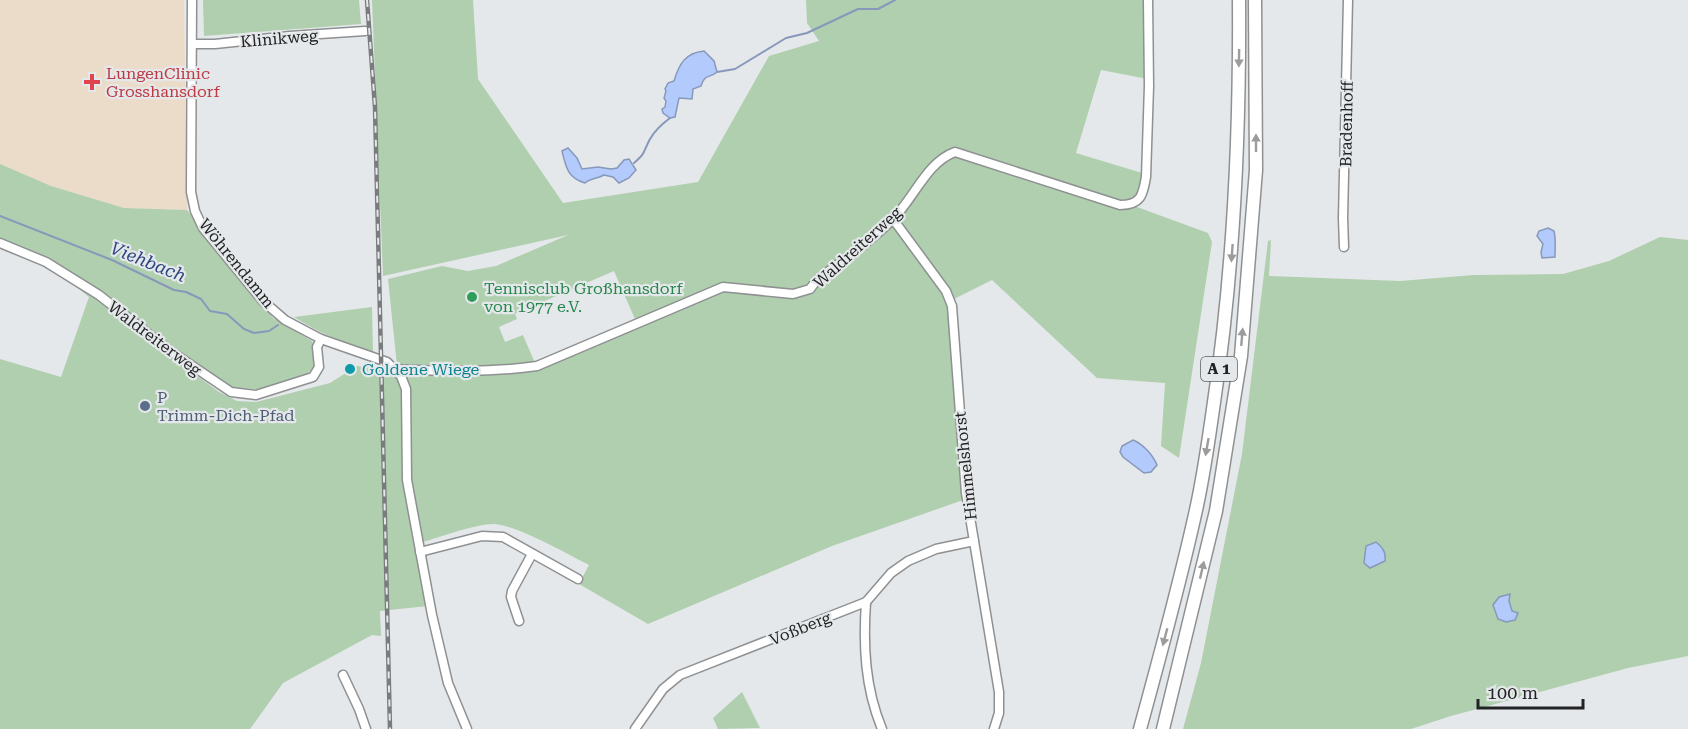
<svg xmlns="http://www.w3.org/2000/svg" width="1688" height="729" viewBox="0 0 1688 729" font-family="'Roboto Serif',serif">
<style>
.medical{fill:#ebdbc9}
.green{fill:#afcfae}
.water{fill:#b2cafc;stroke:#8798bb;stroke-width:1.5}
.lines{fill:none;stroke-linecap:round;stroke-linejoin:round}
.stream{stroke:#8798bb;stroke-width:2}
.minor-casing{stroke:#8e9092;stroke-width:11}
.highway-casing{stroke:#8e9092;stroke-width:15}
.minor{stroke:#fff;stroke-width:8}
.highway{stroke:#fff;stroke-width:12}
.rail-casing{stroke:#797b7d;stroke-width:4.5}
.rail{stroke:#e5e8ea;stroke-width:2;stroke-dasharray:7;stroke-linecap:butt}
.oneway{fill:#9c9c9c}
.health-dot{fill:#e0444e;stroke:#e5e8ea;stroke-width:2}
.leisure-dot{fill:#2e9e5b;stroke:#e5e8ea;stroke-width:2}
.culture-dot{fill:#0f9aa8;stroke:#e5e8ea;stroke-width:2}
.service-dot{fill:#5c6f8a;stroke:#e5e8ea;stroke-width:2}
.labels{text-anchor:middle;stroke-width:4.5;stroke-linejoin:round;paint-order:stroke}
.shield{fill:#e5e8ea;stroke:#5c5e5f;stroke-width:1.5}
.shield-label{font-size:15px;font-weight:bold;fill:#222324}
.street-label{font-size:16px;fill:#222324;stroke:#e5e8ea}
.health-label{font-size:16px;fill:#be3a42;stroke:#e5e8ea;text-anchor:start}
.leisure-label{font-size:16px;fill:#27864d;stroke:#e5e8ea;text-anchor:start}
.culture-label{font-size:16px;fill:#0d838f;stroke:#e5e8ea;text-anchor:start}
.service-label{font-size:16px;fill:#4e5e75;stroke:#e5e8ea;text-anchor:start}
.water-label{font-size:18px;font-style:italic;fill:#2c4681;stroke:#e5e8ea}
</style>
<rect width="100%" height="100%" fill="#e5e8ea"/>
<path class="medical" d="M0,0H184L187,210L124,208L51,186L0,164Z"/>
<g class="green">
<path d="M203,0H359L361,24L204,36Z"/>
<path d="M372,0H473L478,79L563,203L698,182L769,56L819,41L807,23L806,0H1153L1148,79L1101,70L1076,153L1142,173L1137,207L1208,233L1212,242L1179,458L1161,446L1165,383L1097,378L992,280L952,300L966,499L832,546L648,624L579,584L589,565C567,554 518,526 495,524C478,523 440,537 423,542L418,551L428,606L380,611L381,636L372,635L283,683L250,729H0V359L61,377L89,297L46,262L0,243V164L51,186L124,208L187,210L273,318L312,341L317,364L307,374L258,389L233,388L165,352L219,392L237,401L256,402L330,383L357,366L395,371L510,373L638,326L614,271L515,314L517,319L499,327L505,342L523,335L535,363L502,367L397,366L388,279L442,266L468,271L496,266L568,235L383,276Z"/>
<path d="M1660,237L1688,240V656L1628,668L1451,716L1411,729H1183L1201,663L1242,454L1268,241L1271,240L1269,276L1400,281L1474,275L1563,274L1609,261Z"/>
<path d="M372,307L373,352C345,344 319,333 294,317Z"/>
<path d="M742,692L760,728L718,729L713,718Z"/>
</g>
<g class="water">
<path d="M704,51L714,61L717,72C709,79 705,73 701,86L693,89L692,99L679,98L675,117L670,118L663,113L662,109L665,107L666,101L664,98L666,91L665,89L668,83L674,81C679,64 685,53 704,51Z"/>
<path d="M568,148L577,158L582,169L598,167L611,169L617,168L624,160L629,159L636,170L629,178L619,183L613,177L604,175C597,179 591,178 585,183C568,178 566,168 562,151Z"/>
<path d="M1548,228L1554,231C1556,239 1555,249 1555,257L1542,258L1541,252L1543,244L1537,236L1539,231Z"/>
<path d="M1133,440C1143,444 1153,455 1157,465L1151,472L1144,473L1123,457L1120,452L1122,446Z"/>
<path d="M1376,542C1383,548 1386,552 1385,561L1370,568L1364,563L1366,546Z"/>
<path d="M1510,594L1509,601L1512,611L1518,613L1515,620L1506,622L1498,619L1493,605L1499,597Z"/>
</g>
<g class="lines">
<g class="stream">
<path d="M717,72L735,69L786,38L807,33L858,9H878L895,0"/>
<path d="M634,163C646,153 643,152 650,139C655,130 662,124 670,118"/>
<path d="M0,216L112,260L174,290L186,292L201,299L210,311L227,314L244,329L254,333L269,331L278,325"/>
</g>
<defs>
<g id="minor">
<path d="M192,0L191,192L195,211L203,228L263,301L285,320L321,339L387,362L401,376L406,389L407,480L432,615L448,683L467,729"/>
<path d="M193,44H215L290,36L365,31"/>
<path d="M893,219L946,291L952,306L966,493L999,692V713L994,729"/>
<path d="M0,243L46,262L99,295L169,350L231,392L256,395L313,377L319,367L317,347L321,339"/>
<path d="M1344,247L1343,218L1348,0"/>
<path d="M393,369C441,371 489,373 537,366L723,287L793,294L810,289L816,281C842,261 870,242 893,219C914,198 927,162 955,152L1120,205C1141,205 1143,195 1146,177L1149,86L1148,0"/>
<path d="M420,552L482,536L503,537L578,579"/>
<path d="M866,602C863,646 865,688 882,729"/>
<path d="M519,621L511,597L512,591L532,554"/>
<path d="M343,675L359,709L366,729"/>
<path d="M635,729L663,689L680,675L866,602L891,573L908,561L936,549L974,541"/>
</g>
<g id="highway">
<path d="M1140,729C1160,656 1180,583 1196,510C1204,474 1209,438 1214,402C1234,269 1240,135 1239,0"/>
<path d="M1163,729L1216,511L1241,356L1256,170L1255,0"/>
</g>
</defs>
<use href="#minor" class="minor-casing"/>
<use href="#highway" class="highway-casing"/>
<use href="#minor" class="minor"/>
<use href="#highway" class="highway"/>
<defs>
<path id="rail" d="M367,0L375,107L390,729"/>
</defs>
<use href="#rail" class="rail-casing"/>
<use href="#rail" class="rail"/>
</g>
<defs><path id="oneway-solid" d="M-6-.8H1V-3.2L6.5 0L1 3.2V.8H-6Z" transform="scale(1.5)"/></defs>
<g class="oneway">
<use href="#oneway-solid" transform="translate(1239 58) rotate(91)"/>
<use href="#oneway-solid" transform="translate(1256 143) rotate(-90)"/>
<use href="#oneway-solid" transform="translate(1232 253) rotate(94)"/>
<use href="#oneway-solid" transform="translate(1242 337) rotate(-85)"/>
<use href="#oneway-solid" transform="translate(1207 447) rotate(100)"/>
<use href="#oneway-solid" transform="translate(1202 570) rotate(-77)"/>
<use href="#oneway-solid" transform="translate(1165 637) rotate(105)"/>
</g>
<path class="health-dot" d="M89 73h6v6h6v6h-6v6h-6v-6h-6v-6h6z"/>
<circle class="leisure-dot" cx="472" cy="297" r="6"/>
<circle class="culture-dot" cx="350" cy="369" r="6"/>
<circle class="service-dot" cx="145" cy="406" r="6"/>
<g class="labels">
<rect class="shield" x="1201" y="357" width="36" height="24" rx="4.5"/>
<g class="shield-label">
<text x="1219" y="374">A 1</text>
</g>
<g class="street-label">
<text transform="translate(279 38) rotate(-5)" y="6">Klinikweg</text>
<text transform="translate(1346 124) rotate(-89)" y="6">Bradenhoff</text>
<text transform="translate(857 247) rotate(-42)" y="6">Waldreiterweg</text>
<text transform="translate(237 263) rotate(51)" y="6">Wöhrendamm</text>
<text transform="translate(155 338) rotate(37)" y="6">Waldreiterweg</text>
<text transform="translate(965 466) rotate(-96)" y="6">Himmelshorst</text>
<text transform="translate(800 628) rotate(-22)" y="6">Voßberg</text>
</g>
<g class="health-label">
<text x="106" y="79">LungenClinic<tspan x="106" dy="18">Grosshansdorf</tspan></text>
</g>
<g class="leisure-label">
<text x="484" y="294">Tennisclub Großhansdorf<tspan x="484" dy="18">von 1977 e.V.</tspan></text>
</g>
<g class="culture-label">
<text x="362" y="375">Goldene Wiege</text>
</g>
<g class="service-label">
<text x="157" y="403">P<tspan x="157" dy="18">Trimm-Dich-Pfad</tspan></text>
</g>
<g class="water-label">
<text transform="translate(148 262) rotate(22)" y="6">Viehbach</text>
</g>
</g>
<path d="M1478 699v9h105v-9" fill="none" stroke="#222324" stroke-width="3"/>
<text x="1487" y="699" font-size="18" fill="#222324" stroke="#e5e8ea" stroke-width="4.5" paint-order="stroke">100 m</text>
</svg>
